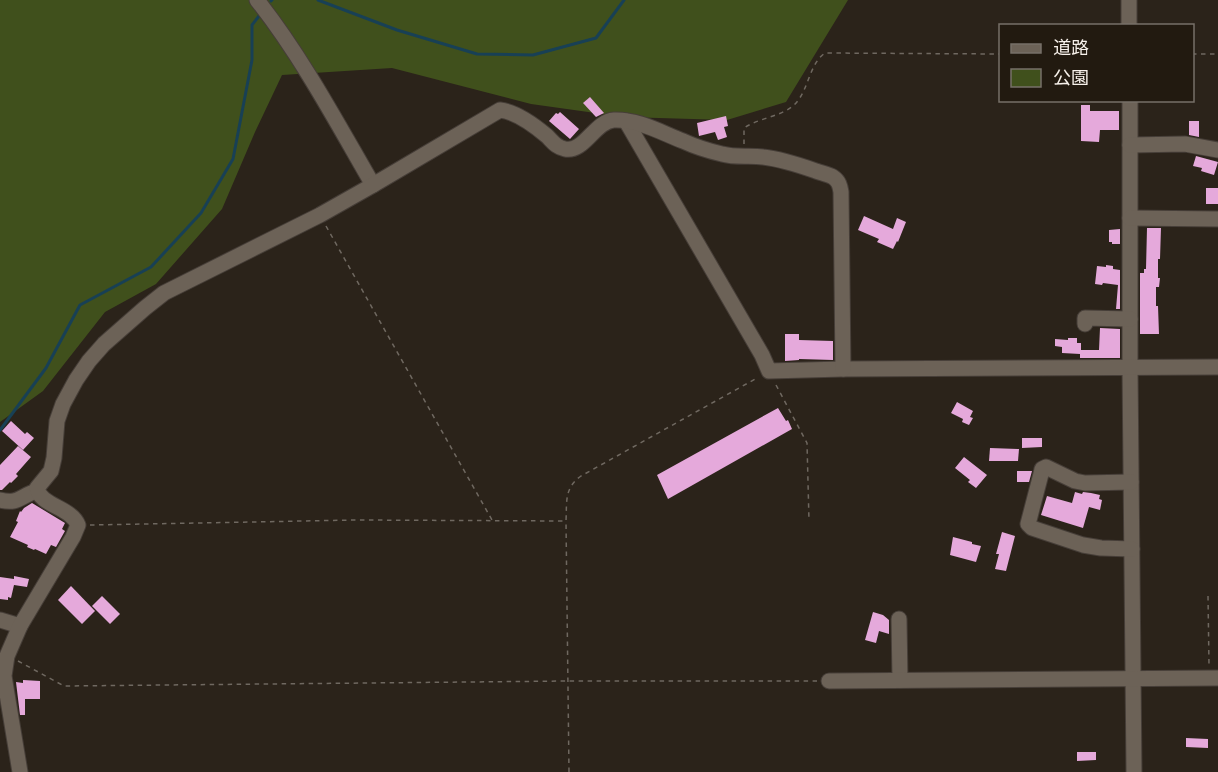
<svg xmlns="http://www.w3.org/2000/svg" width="1218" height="772" viewBox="0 0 1218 772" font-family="Manrope,'Noto Sans JP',sans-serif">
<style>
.green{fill:#40501c}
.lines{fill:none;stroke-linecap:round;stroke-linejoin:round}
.stream{stroke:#184055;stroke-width:3}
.building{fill:#e5a9db}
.minor-casing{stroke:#463e38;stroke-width:17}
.path{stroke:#6f6860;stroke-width:1.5;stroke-dasharray:4.5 4.5;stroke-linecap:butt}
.minor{stroke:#6c6257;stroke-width:15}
</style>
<rect width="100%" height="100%" fill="#2b231a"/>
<path class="green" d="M0,0H848L786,102L727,120L624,117L531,104L392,68L282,75L255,132L222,209L156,284L105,312L43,391L0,422Z"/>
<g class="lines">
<g class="stream">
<path d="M318,0L397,30L477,54L533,55L596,38L624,0"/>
<path d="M271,1L272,0"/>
<path d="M0,430L46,368L80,305L151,267L201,213L233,159L252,60V25L259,16"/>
</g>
</g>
<g class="building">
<path d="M590,97L604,113L596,117L583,103Z"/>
<path d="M1081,105H1090V111H1119V130H1100L1099,142L1081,141Z"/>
<path d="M560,112L579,129L570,139L549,121L556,113L558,114Z"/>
<path d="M726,116L728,126L724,127L727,137L718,140L715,132L699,136L697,123Z"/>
<path d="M1189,121H1199V137L1189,135Z"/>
<path d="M1196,156L1218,162L1214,175L1201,171L1202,168L1193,166Z"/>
<rect x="1206" y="188" width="12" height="16"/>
<path d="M864,216L893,229L897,218L906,222L898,242L897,241L893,249L877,242L879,239L858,230Z"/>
<path d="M1147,228H1161L1160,259H1158V278H1160L1159,287H1156V306H1158L1159,334H1140V273H1144V269H1146Z"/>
<path d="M1120,229V244H1112V242H1109V230Z"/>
<path d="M1106,265L1113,266V269L1120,270V309H1116L1118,285L1103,283L1102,285L1095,284L1097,266L1106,267Z"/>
<path d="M1100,328L1120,329V358H1080V354L1062,353V347L1055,346V339L1068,340V338H1077V343H1081V350H1099Z"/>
<path d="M785,334H799V340L833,341V360L799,359V360L785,361Z"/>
<path d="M957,402L973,411L970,417L973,418L969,425L962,422L963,419L951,413Z"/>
<path d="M778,408L786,421L788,420L792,429L668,499L657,475Z"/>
<path d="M11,421L25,434L27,432L34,438L23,450L2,431Z"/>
<path d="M1022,438H1042V447L1022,448Z"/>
<path d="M18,446L31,457L16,474L18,476L11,483L10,482L2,490H0V465Z"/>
<path d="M990,448L1019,449L1018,461H989Z"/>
<path d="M964,457L987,475L976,488L968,482L970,480L955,468Z"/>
<path d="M1017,471H1032L1029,482H1017Z"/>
<path d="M1075,492L1082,494L1083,492L1091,493L1100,495L1099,499L1102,500L1100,510L1089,507L1083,528L1041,515L1047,496L1072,503Z"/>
<path d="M32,503L65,523L62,529L65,531L56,547L51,545L46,554L35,549L34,550L27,547L28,545L10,537L18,522L16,521L20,511L21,512L24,508Z"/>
<path d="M1002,532L1015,536L1006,571L995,569L999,554H996Z"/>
<path d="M953,537L972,542V544L981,546L976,562L950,555Z"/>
<path d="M14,576L29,579L27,587L14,585L11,598L8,597V600L0,599V577L14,579Z"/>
<path d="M71,586L95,611L82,624L58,600Z"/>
<path d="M102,596L120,614L110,624L92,606Z"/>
<path d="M873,612L883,615L889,620V634L879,631L876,643L865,640Z"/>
<path d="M23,680L40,681V699H25V715H20L16,682L23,683Z"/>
<path d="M1186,738L1208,739V748L1186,747Z"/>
<path d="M1077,752H1096V760L1077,761Z"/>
</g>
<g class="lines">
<defs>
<g id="minor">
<path d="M257,0C302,57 337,123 373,185"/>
<path d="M1129,0V26"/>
<path d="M1130,100V368L1134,772"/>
<path d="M626,121L762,355L769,371L843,369L1218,367"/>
<path d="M1130,145L1185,144L1218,150"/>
<path d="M1130,218L1218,219"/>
<path d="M1085,324V318L1130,319"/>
<path d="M1131,482L1085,483L1075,481L1046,467L1042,469L1041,474L1028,524L1032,528L1083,545L1101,548L1132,549"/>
<path d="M0,500C19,505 21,495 37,491"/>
<path d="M899,619L900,680"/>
<path d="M0,620L20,626"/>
<path d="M829,681L1218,678"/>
<path d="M20,772L4,676L7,656L20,626L73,537L78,525C71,507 40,506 37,488L51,471L54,458L57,421L63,404L76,380L89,361L104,344L145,308L164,293L320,215L373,185L500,110C517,112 534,125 547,136C553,142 556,147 565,149C584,153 595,121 614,120C638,119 662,133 683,141C696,147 709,151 722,154C736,158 750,155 763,157C781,159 799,165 816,171C821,173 828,174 833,177C839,181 840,186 841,192L843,369"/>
</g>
</defs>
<use href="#minor" class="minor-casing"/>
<g class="path">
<path d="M1192,54H1218"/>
<path d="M744,144V128C759,118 779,117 793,106C809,92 808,65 825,53L1000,54"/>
<path d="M326,226L492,520"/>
<path d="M776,385L807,443L809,521"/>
<path d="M90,525L357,520L565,521"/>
<path d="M1208,596L1209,665"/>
<path d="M18,661L64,686L568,681H817"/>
<path d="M569,772L566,521C567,502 564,488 581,476L757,378"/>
</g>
<use href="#minor" class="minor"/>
</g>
<rect x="999" y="24" width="195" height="78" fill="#221a10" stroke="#777068" stroke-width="1.5"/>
<rect x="1011" y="44" width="30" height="9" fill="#6c6257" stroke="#777068" stroke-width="1.5"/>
<text x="1053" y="54" font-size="18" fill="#f7f1eb">道路</text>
<rect x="1011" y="69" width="30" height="18" fill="#40501c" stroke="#777068" stroke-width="1.5"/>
<text x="1053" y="84" font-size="18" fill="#f7f1eb">公園</text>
</svg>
